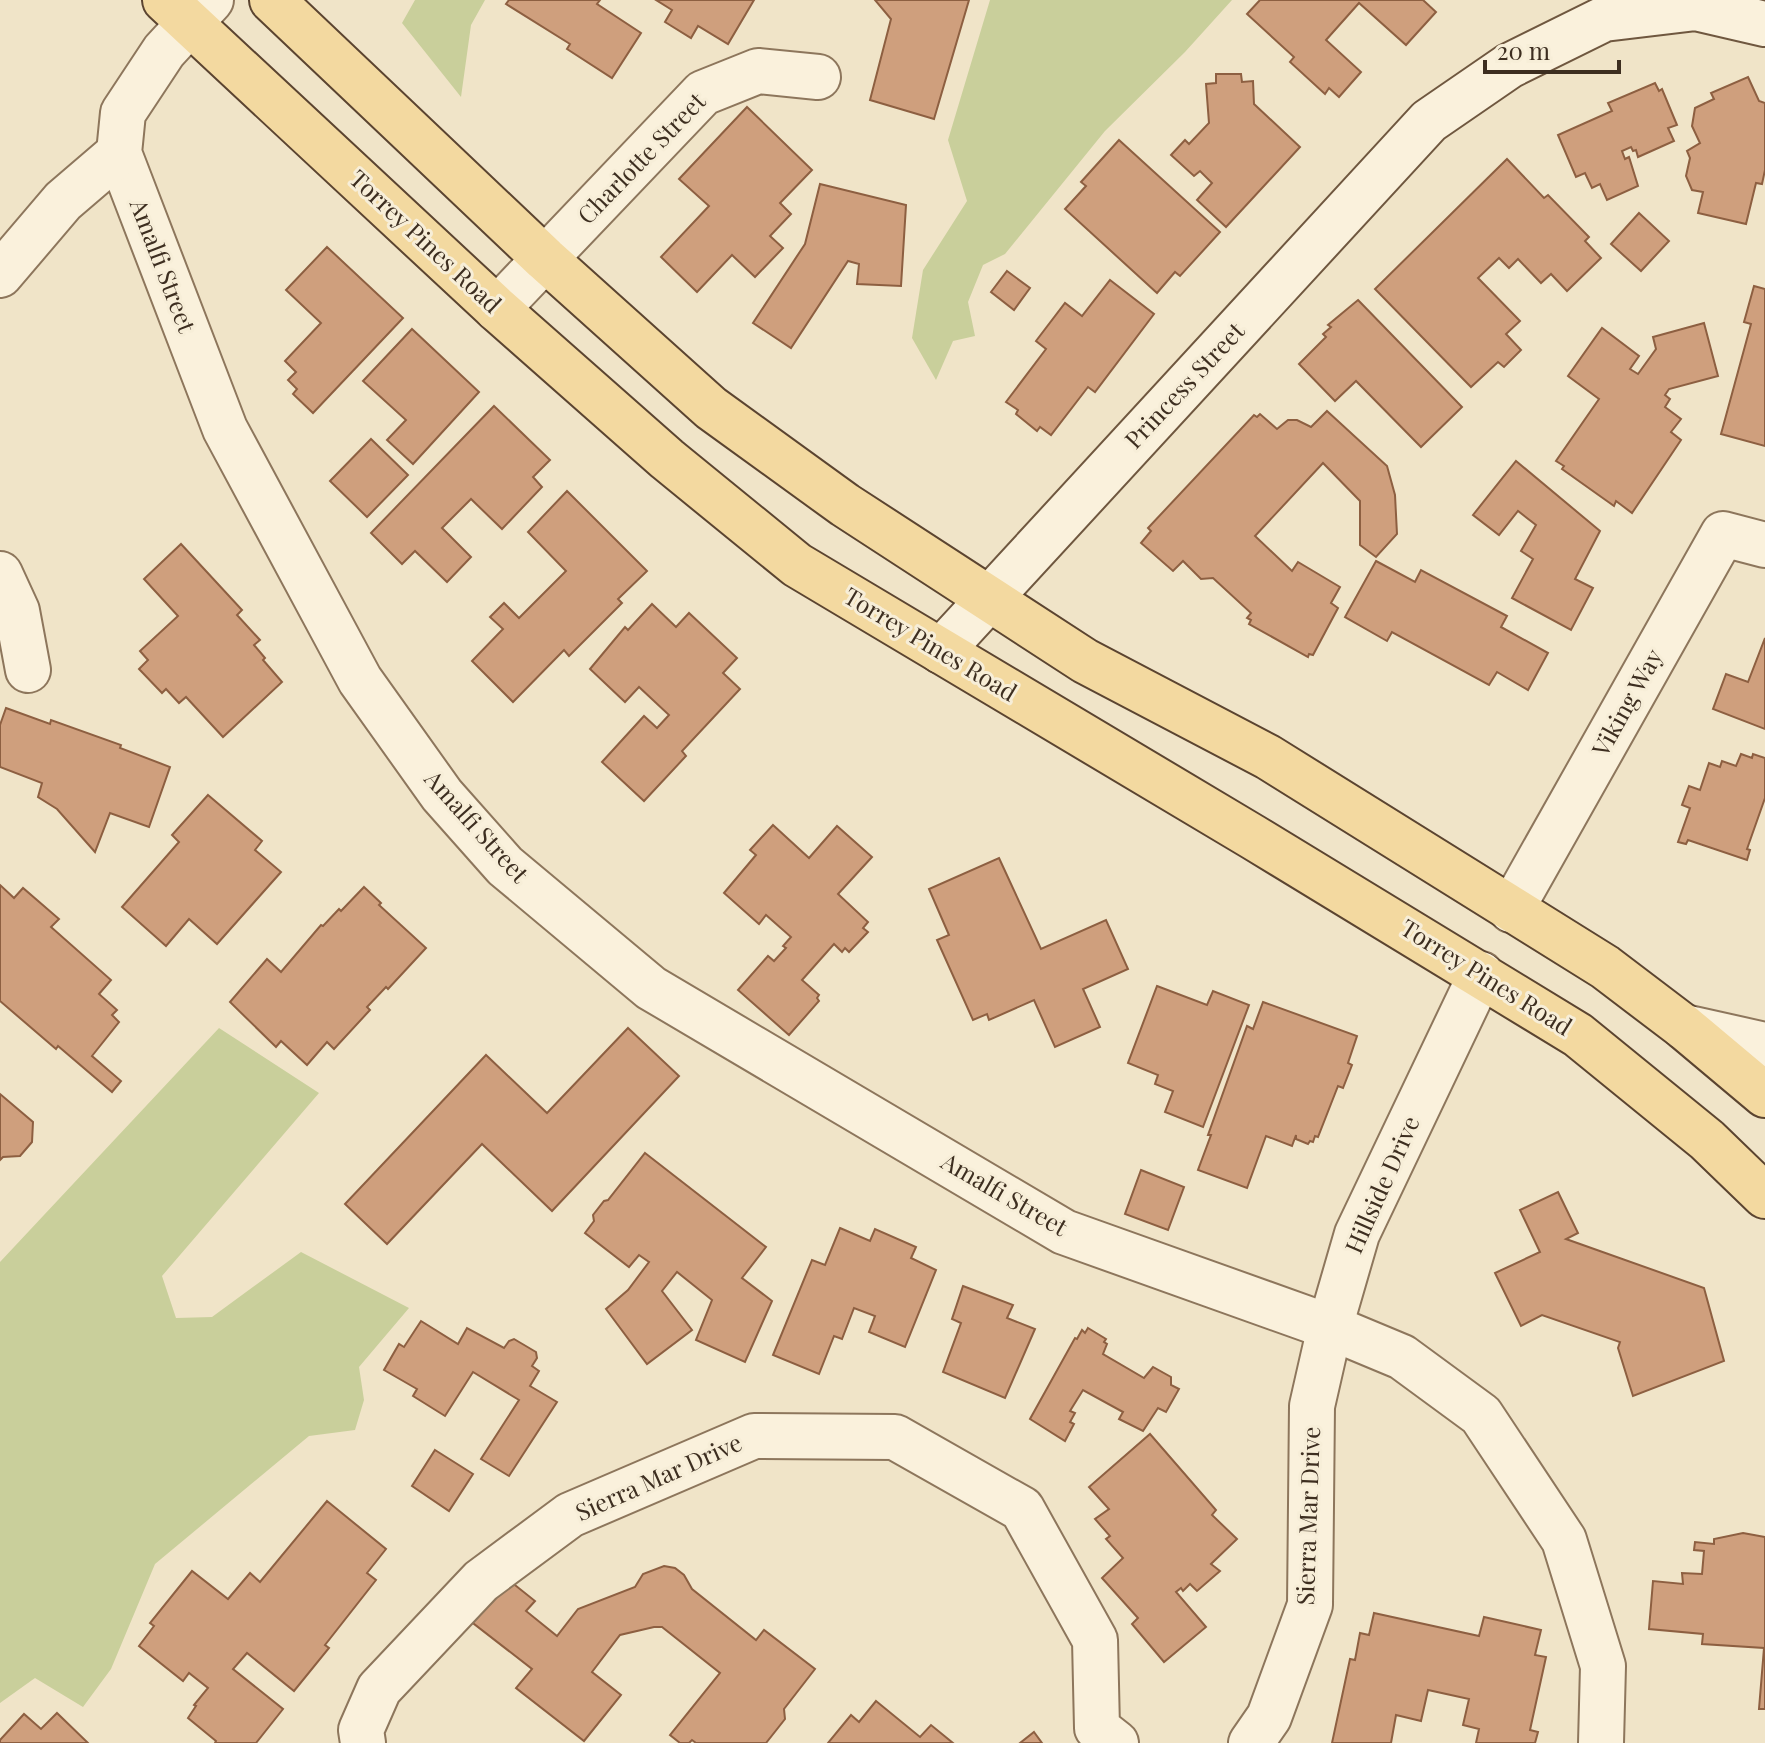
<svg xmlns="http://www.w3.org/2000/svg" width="1765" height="1743" viewBox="0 0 1765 1743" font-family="'Playfair Display',serif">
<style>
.green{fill:#c9cf9b}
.building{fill:#cf9f7d;stroke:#8d5f41;stroke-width:2}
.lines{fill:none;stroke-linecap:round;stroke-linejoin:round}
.street-casing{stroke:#8d765c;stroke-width:48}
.secondary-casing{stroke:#6f573f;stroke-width:48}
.primary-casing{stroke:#5b4430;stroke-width:48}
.street{stroke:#faf1dc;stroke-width:44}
.secondary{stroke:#faf1dc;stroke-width:44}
.primary{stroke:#f3d9a0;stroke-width:44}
.labels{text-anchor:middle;stroke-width:6;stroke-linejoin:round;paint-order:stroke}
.street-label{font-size:24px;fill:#3d2e20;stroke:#f7eed8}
</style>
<rect width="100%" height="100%" fill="#f0e4c8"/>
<g class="green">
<path d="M415,0H485L471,25L461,97L402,23Z"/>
<path d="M990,0H1232L1185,52L1105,131L1005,254L983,265L968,302L975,336L953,341L936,380L912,338L923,270L967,201L948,140Z"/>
<path d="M219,1028L319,1093L162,1276L176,1318L212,1317L301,1252L409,1308L359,1367L364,1400L355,1430L309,1436L155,1564L111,1669L83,1707L35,1678L0,1703V1262Z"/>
</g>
<g class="building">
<path d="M509,0H600L597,4L641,33L612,78L567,49L570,44L506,4Z"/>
<path d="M656,0H754L728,44L698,26L691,38L665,22L672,10Z"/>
<path d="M875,0H969L934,119L870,100L891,19Z"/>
<path d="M1260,0H1423L1436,12L1406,45L1359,3L1326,40L1361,72L1339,97L1329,88L1325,94L1290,62L1294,57L1247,14Z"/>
<path d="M1216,74H1241L1242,82L1253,81L1254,104L1300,147L1226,227L1197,200L1212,183L1200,171L1194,176L1171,155L1185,140L1189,144L1209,123L1206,84L1216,83Z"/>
<path d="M1748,77L1759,101L1765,103V170L1762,184L1756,183L1746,224L1698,213L1703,192L1692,190L1686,176L1690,158L1687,151L1700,143L1692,126L1695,108L1714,99L1711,93Z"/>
<path d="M1655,83L1659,91L1662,89L1677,125L1668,128L1674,141L1638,157L1636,150L1633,151L1631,147L1622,151L1625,159L1629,157L1638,186L1607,200L1600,184L1592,188L1585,173L1576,177L1558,135L1612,111L1608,103Z"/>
<path d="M747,107L812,170L780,203L791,214L770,236L783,248L755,277L732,255L697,292L661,257L709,206L679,179Z"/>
<path d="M1119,140L1220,232L1180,276L1175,272L1157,293L1065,209L1086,186L1081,182Z"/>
<path d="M1507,159L1544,198L1548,195L1589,237L1585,241L1601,258L1567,291L1551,274L1541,283L1518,259L1509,268L1499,258L1478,278L1520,321L1506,334L1521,350L1504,367L1498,362L1471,387L1375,289Z"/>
<path d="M820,184L906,205L901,286L857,284L859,264L848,261L791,348L753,323L805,244Z"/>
<path d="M1639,213L1669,241L1641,271L1611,244Z"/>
<path d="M327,247L403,318L313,413L293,394L297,389L288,380L296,372L285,361L321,323L286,290Z"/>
<path d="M1007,271L1030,288L1014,310L991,292Z"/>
<path d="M1110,280L1154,314L1095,392L1088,387L1051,435L1040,427L1037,431L1016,414L1018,410L1006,402L1046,349L1036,341L1065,303L1082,316Z"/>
<path d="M1754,286L1765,289V446L1721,434L1751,324L1744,322Z"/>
<path d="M1358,300L1462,407L1421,447L1356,381L1335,401L1299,364L1326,337L1323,334L1331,327L1328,325Z"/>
<path d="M1704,323L1718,376L1669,389L1665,395L1670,399L1665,407L1681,419L1671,432L1681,440L1632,513L1616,501L1614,506L1562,469L1564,466L1556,461L1599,399L1568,376L1602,328L1639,356L1630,369L1638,374L1656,349L1653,337Z"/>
<path d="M412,329L479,392L413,464L387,440L406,420L363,381Z"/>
<path d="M494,406L550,460L533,477L542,487L502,529L471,499L442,528L471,557L447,582L415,551L402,564L371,533Z"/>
<path d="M1327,411L1387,466L1395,495L1397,534L1376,557L1360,545V501L1323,463L1255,536L1292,571L1298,562L1340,587L1331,603L1338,608L1313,655L1309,654L1308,657L1249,624L1251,620L1247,618L1251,613L1213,578L1201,579L1183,561L1173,571L1141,543L1151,531L1148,528L1254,415L1257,417L1260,414L1277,429L1288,420H1297L1311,427Z"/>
<path d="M371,439L408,475L367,517L330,481Z"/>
<path d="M1516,461L1600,531L1575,579L1593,588L1571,630L1512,598L1533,559L1521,551L1536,525L1518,511L1499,535L1473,515Z"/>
<path d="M567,491L647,571L618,599L622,603L569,656L564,650L513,702L472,661L503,629L490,617L504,603L519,618L566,571L528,532Z"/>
<path d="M181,544L242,610L237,615L260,640L254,645L265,658L263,660L282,682L223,737L186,697L179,703L166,689L162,693L139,669L148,660L140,651L178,616L144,579Z"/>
<path d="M1376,561L1415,582L1421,570L1507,616L1501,627L1548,653L1528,690L1497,672L1489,685L1392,632L1387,641L1345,617Z"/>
<path d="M652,604L676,627L689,613L737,658L723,673L740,689L682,751L686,756L644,801L602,762L644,716L657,728L669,715L639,687L625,702L590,669L625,627L628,630Z"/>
<path d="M1765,638V729L1713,709L1726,674L1748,682Z"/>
<path d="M6,708L50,724L51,720L121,745L120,748L170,767L149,827L110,813L95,852L57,809L38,797L42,783L0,767V725Z"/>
<path d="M1741,754L1752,758L1753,754L1765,758V798L1747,849L1750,850L1747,860L1688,840L1686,844L1678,842L1690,808L1682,805L1689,786L1700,790L1709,763L1720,767L1722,761L1736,766Z"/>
<path d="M208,795L262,841L255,850L281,872L217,944L189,919L166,946L122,907L179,842L172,835Z"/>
<path d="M773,825L809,858L837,826L872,857L838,894L868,922L863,928L868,932L849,952L845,948L842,952L834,944L802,980L819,995L817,998L819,1001L789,1035L738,990L768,956L774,961L786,948L783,946L791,937L766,915L759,924L724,893L756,855L750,850Z"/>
<path d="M999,858L1041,949L1106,920L1128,969L1083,989L1100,1027L1055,1047L1034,1000L989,1020L987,1014L973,1020L937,940L949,935L929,889Z"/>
<path d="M0,885L14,898L23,888L59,919L51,927L111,980L99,994L117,1010L112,1015L119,1022L92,1056L121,1081L112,1092L58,1046L56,1049L0,1001Z"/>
<path d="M364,887L381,903L379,905L426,948L388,989L386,987L367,1007L370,1010L334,1049L327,1042L307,1065L281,1041L276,1047L230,1002L267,959L281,972L321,925L323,926L339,909L341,911Z"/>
<path d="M1157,986L1207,1005L1213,991L1249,1005L1203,1127L1165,1112L1173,1091L1155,1084L1158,1075L1128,1063Z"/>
<path d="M1263,1002L1357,1036L1348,1063L1352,1065L1343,1088L1338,1086L1318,1137L1315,1136L1313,1142L1310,1141L1308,1144L1296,1139V1135L1292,1146L1266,1136L1247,1188L1198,1170L1211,1135H1208L1247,1026L1253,1029Z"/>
<path d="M628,1028L679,1076L552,1211L482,1144L387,1244L345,1204L486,1055L547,1113Z"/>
<path d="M0,1094L33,1122L32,1142L20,1156L3,1157L0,1160Z"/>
<path d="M645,1153L766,1247L742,1278L772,1301L745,1362L696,1340L712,1300L677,1272L662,1291L692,1330L647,1364L606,1309L628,1290L649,1262L639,1255L629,1267L585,1233L594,1221L593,1215L604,1201L608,1200Z"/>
<path d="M1141,1170L1184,1187L1168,1230L1125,1214Z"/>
<path d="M1558,1192L1578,1233L1566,1239L1704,1288L1724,1361L1633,1396L1618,1348L1620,1342L1542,1315L1521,1326L1495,1273L1540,1252L1520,1210Z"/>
<path d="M840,1228L870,1241L875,1229L916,1247L911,1258L936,1270L905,1347L869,1332L875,1316L854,1308L842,1339L834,1336L819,1374L773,1355L812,1260L825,1265Z"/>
<path d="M963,1286L1013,1305L1007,1318L1035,1329L1005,1398L943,1372L961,1323L952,1319Z"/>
<path d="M421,1321L458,1344L467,1328L504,1348L509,1341L514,1339L536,1352L537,1358L532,1366L539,1371L530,1386L557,1402L509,1476L481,1459L519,1400L473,1372L445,1416L413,1396L417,1389L384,1370L399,1344L404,1347Z"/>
<path d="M1088,1328L1106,1339L1104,1342L1107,1344L1103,1354L1144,1378L1153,1367L1171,1377V1385L1179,1389L1166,1412L1158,1408L1143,1431L1119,1419L1123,1412L1083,1390L1070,1411L1075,1413L1070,1422L1074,1424L1065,1441L1030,1419L1075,1338L1077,1339L1082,1330L1085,1333Z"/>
<path d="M1150,1434L1216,1510L1212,1515L1237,1539L1211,1564L1220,1571L1197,1591L1190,1584L1183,1591L1181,1588L1176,1592L1206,1627L1164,1662L1132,1624L1138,1618L1102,1578L1123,1558L1106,1539L1110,1536L1095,1519L1109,1509L1089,1487Z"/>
<path d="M435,1450L473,1474L449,1511L412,1486Z"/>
<path d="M327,1501L386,1549L367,1573L376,1580L325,1645L329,1648L294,1691L247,1653L233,1669L283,1709L256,1743H215L216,1741L188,1718L196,1706L194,1705L208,1688L189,1673L183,1681L139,1646L154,1626L150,1623L192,1571L228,1599L250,1573L260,1582Z"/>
<path d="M1743,1533L1765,1537V1709H1759L1764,1648L1702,1644L1703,1634L1649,1629L1653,1581L1683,1584L1682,1573L1702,1574L1704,1551L1694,1550L1695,1542L1714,1544V1539Z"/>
<path d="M664,1566L675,1568L684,1575L692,1589L756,1640L764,1630L815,1669L784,1709L785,1719L766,1743H696L692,1740L689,1743H680L670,1735L720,1673L662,1627H654L620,1635L592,1672L621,1695L584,1741L516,1688L532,1669L469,1620L506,1578L535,1601L526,1611L557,1636L578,1609L635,1587L643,1574Z"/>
<path d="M1374,1613L1479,1636L1484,1617L1541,1630L1535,1655L1546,1657L1530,1730L1538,1732L1535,1743H1476L1479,1729L1463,1725L1469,1699L1428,1690L1421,1721L1396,1715L1391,1743H1332L1350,1659L1355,1660L1360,1633L1369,1635Z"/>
<path d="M876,1701L920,1737L931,1725L953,1743H828L851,1715L859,1722Z"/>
<path d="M57,1713L88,1743H0V1740L24,1714L41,1729Z"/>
<path d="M1034,1732L1042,1743H1020Z"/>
</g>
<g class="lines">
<defs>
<g id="street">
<path d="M211,0L164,51L123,113L119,153L225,429L360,680L442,795L505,866L651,988L1064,1232L1330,1327L1402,1357L1481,1415L1564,1540L1603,1666L1601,1743"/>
<path d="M0,275L63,201L119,153"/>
<path d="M497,309L703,93L758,71L818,77"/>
<path d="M0,574L17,611L28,670"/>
<path d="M1511,910L1723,534L1765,545"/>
<path d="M1684,1027L1765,1045"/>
<path d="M363,1743L361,1730L379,1689L481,1581L570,1515L754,1436L895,1437L1022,1509L1095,1640L1097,1728L1116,1743"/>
<path d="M1251,1743L1269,1717L1310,1605L1312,1406L1330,1327L1357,1234L1481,974"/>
</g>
<path id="secondary" d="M941,651L1429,121L1509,66L1604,19L1696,8L1765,24"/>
<g id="primary">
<path d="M165,0L497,309L667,459L797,565L1253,837L1578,1035L1707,1140L1765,1196"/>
<path d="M272,0L545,259L711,408L845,505L1085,661L1268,757L1605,967L1684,1027L1765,1095"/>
</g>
</defs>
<use href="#street" class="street-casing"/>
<use href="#secondary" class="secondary-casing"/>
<use href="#primary" class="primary-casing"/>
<use href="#street" class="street"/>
<use href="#secondary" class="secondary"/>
<use href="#primary" class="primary"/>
</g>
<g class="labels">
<g class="street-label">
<text transform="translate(642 159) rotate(-46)" y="8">Charlotte Street</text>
<text transform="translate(425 242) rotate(43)" y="8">Torrey Pines Road</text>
<text transform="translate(162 266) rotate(69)" y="8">Amalfi Street</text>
<text transform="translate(1185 386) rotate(-47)" y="8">Princess Street</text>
<text transform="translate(930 645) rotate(31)" y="8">Torrey Pines Road</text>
<text transform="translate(1628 703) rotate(-61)" y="8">Viking Way</text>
<text transform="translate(476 827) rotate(48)" y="8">Amalfi Street</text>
<text transform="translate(1486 978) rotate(32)" y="8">Torrey Pines Road</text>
<text transform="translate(1383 1185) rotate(-66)" y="8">Hillside Drive</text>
<text transform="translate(1004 1195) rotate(30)" y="8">Amalfi Street</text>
<text transform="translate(659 1478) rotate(-24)" y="8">Sierra Mar Drive</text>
<text transform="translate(1309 1516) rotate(-88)" y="8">Sierra Mar Drive</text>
</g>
</g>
<path d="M1485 60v12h134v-12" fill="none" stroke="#3d2e20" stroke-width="4"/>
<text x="1497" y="60" font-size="24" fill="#3d2e20" stroke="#f7eed8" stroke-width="6" paint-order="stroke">20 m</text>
</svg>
